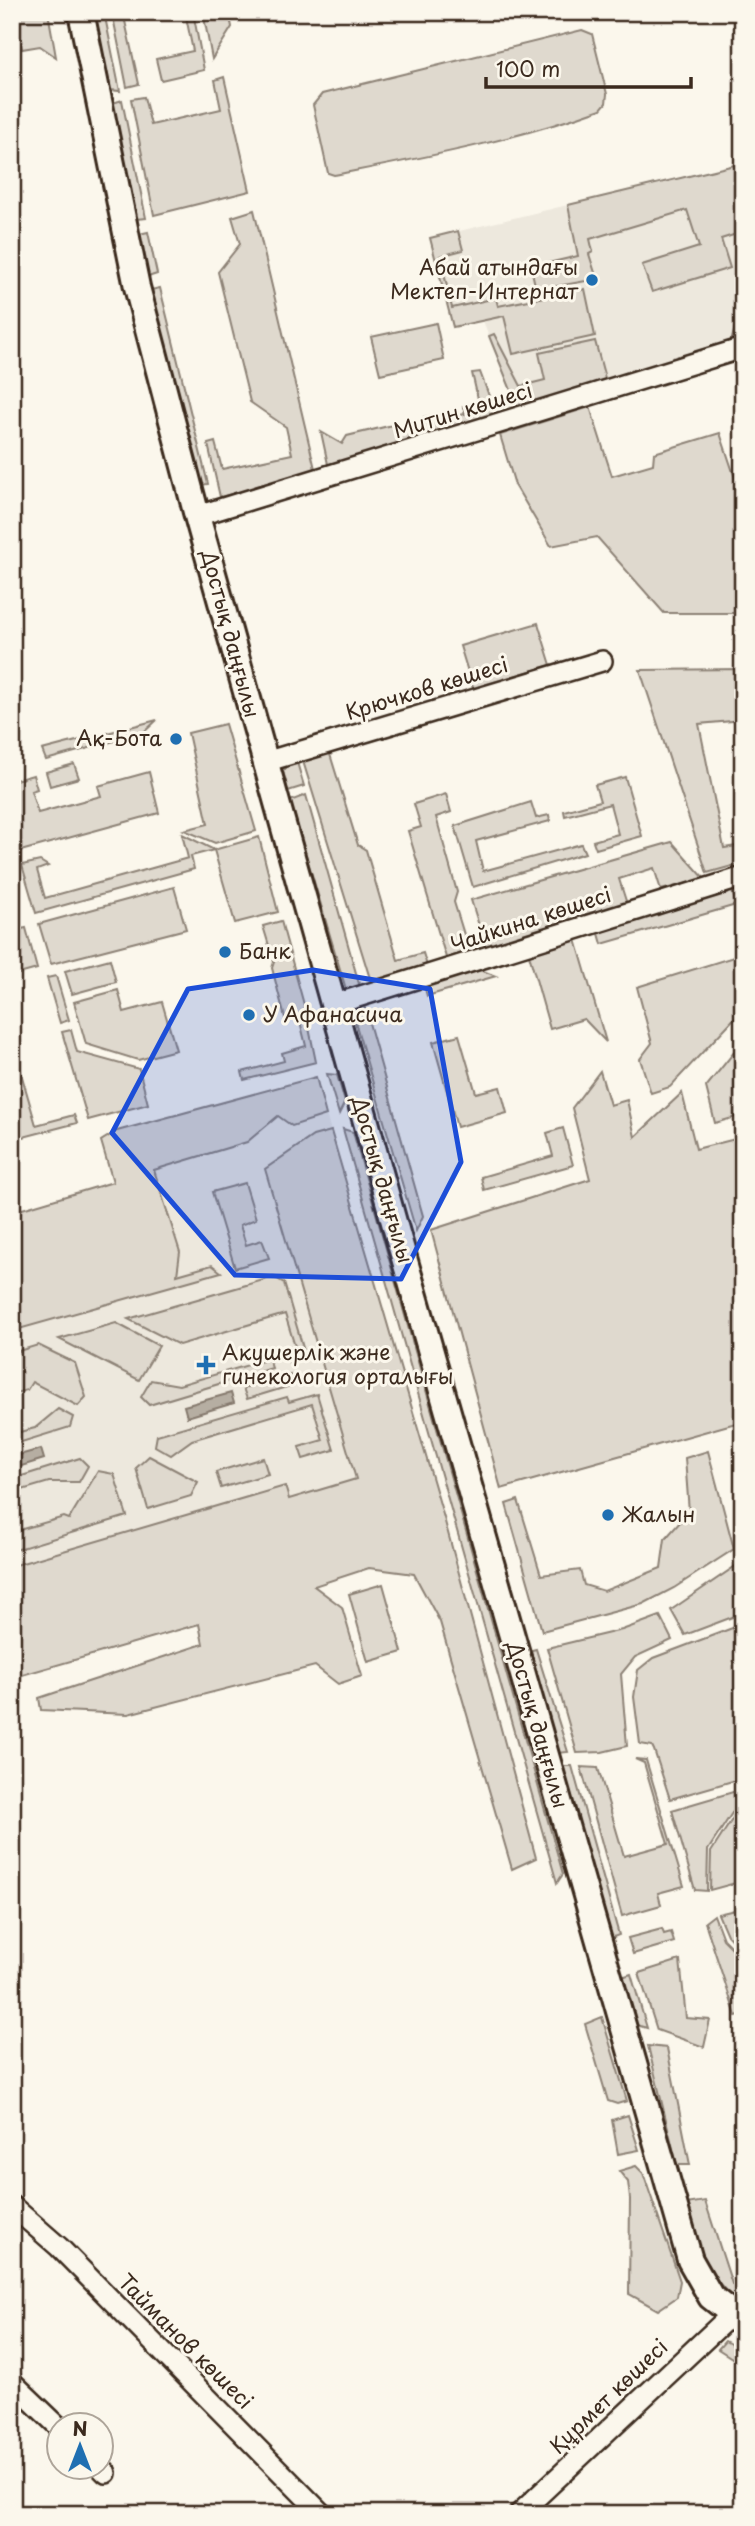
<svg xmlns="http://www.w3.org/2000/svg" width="755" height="2526" viewBox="0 0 755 2526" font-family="'Playpen Sans',sans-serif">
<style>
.built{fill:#ede8dd}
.green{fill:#dfd9ce;stroke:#8d8276;stroke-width:2}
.water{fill:#b6aea2;stroke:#85796d;stroke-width:2}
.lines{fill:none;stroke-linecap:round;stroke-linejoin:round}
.minor-casing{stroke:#3b2a1e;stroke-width:24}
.major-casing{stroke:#3b2a1e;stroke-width:30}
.minor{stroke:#fbf7ec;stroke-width:19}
.major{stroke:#fbf7ec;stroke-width:24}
.marked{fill:#1d4ed8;fill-opacity:0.2;stroke:#1d4ed8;stroke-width:5;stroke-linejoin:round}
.poi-dot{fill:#1f6fb2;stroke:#fbf7ec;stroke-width:2.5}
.labels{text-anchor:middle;stroke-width:6;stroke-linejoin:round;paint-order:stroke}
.poi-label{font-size:21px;fill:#3b2a1e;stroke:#fbf7ec;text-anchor:start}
.street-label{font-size:21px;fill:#3b2a1e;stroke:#fbf7ec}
</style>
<rect width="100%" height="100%" fill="#fbf7ec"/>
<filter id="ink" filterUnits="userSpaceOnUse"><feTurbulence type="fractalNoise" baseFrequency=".0143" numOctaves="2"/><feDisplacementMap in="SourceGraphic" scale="14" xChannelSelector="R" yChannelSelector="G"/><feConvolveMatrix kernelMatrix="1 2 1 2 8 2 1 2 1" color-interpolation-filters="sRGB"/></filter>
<g filter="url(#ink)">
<g class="built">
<path d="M743,163V340L519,410L483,321L453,327L430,238Z"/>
<path d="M321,1097L444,1518L12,1640V1212L247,1142L290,1106Z"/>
</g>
<g class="green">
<path d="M13,12H48L56,57L40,46L22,49Z"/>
<path d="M95,12H104L120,91L110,90Z"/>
<path d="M112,12H123L139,84L127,87Z"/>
<path d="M185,12H193L204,70L161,80L156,59L193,51Z"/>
<path d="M203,12H229L232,27L212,59Z"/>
<path d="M582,30L592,34L607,94L606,103L601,109C513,141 426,157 334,175L328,173L313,105L322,94Z"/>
<path d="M224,77L250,191L154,215L131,99L144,97L151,125L221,109L215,80Z"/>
<path d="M122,100L146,218L136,219L113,103Z"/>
<path d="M743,163V232L721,239L730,268L652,292L642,265L699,247L687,210L590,239L593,252L589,254L597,279L536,290L531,267L578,256L568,205Z"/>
<path d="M254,210L316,473L220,497L208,444L215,442L222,469L292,454L286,427L250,402L218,272L240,244L232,217Z"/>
<path d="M458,231L463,250L440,256L452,308L496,298L498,306L585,289L595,336L513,354L504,316L453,327L430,238Z"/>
<path d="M148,232L157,274L148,277L139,234Z"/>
<path d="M160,288L208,484L201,485L151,290Z"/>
<path d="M740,306L743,340L731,343Z"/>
<path d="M436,323L444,360L380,374L371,337Z"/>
<path d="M494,334L521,386L545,380L539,353L595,341L606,382L519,410L489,336Z"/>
<path d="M480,372L497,417L329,469L321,432L342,444L347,436L397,424L400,430L425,423L424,417L438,414L440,419L465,414L463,407L479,403L472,373Z"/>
<path d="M590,407L612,476L653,464L654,453L720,433L743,502V613H664L597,537L551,546L515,485L500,435Z"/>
<path d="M538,623L551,665L473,688L460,646Z"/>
<path d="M743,669V720L699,724L724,848L743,845V863L707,873L640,670Z"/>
<path d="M157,720L143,733L46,760L42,750Z"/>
<path d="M225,724L256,831L215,843L184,830L208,824L188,733Z"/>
<path d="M329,751L358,845L366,850L398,960L423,953L428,969L372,985L302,758Z"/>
<path d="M296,759L304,786L288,791L283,771Z"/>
<path d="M74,764L79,778L50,786L46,772Z"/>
<path d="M149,772L159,813L17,852L12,836V781L33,775L37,789L31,791L38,813L101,796L98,786Z"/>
<path d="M625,777L642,836L596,849L593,841L618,834L610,804L565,816L564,811L600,801L595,785Z"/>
<path d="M446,794L451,812L436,817L457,892L454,902L470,954L447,961L408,831L421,827L414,804Z"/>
<path d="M306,795L361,991L348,996L290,801Z"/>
<path d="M531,802L536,818L549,815L550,821L476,841L483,871L581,844L585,853L473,887L455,826Z"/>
<path d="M182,834L214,850L259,837L278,912L235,923L214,850L191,856L194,869L36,913L22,865L40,861L48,866L37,870L45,898L188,858Z"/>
<path d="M672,842L705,879L661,890L654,868L619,879L626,901L623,906L486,948L471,900Z"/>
<path d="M174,887L186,929L51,964L39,924Z"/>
<path d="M731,887L736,905L602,944L598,930Z"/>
<path d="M281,921L306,1012L285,1018L272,968L274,962L263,926Z"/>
<path d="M26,928L37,969L12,976V931Z"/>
<path d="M575,936L606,1042L584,1019L550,1029L528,951Z"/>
<path d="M743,954V1009L670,1087L651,1093L640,1059L652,1043L637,987Z"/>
<path d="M110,959L116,982L72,994L65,971Z"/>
<path d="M478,969L496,976L427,996L424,985Z"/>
<path d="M56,976L69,1020L60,1023L47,978Z"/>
<path d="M118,990L124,1012L162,1002L176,1050L138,1060L86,1044L74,1002Z"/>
<path d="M364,1005L423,1216L416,1231L351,1008Z"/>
<path d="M307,1018L316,1062L244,1080L242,1072L284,1061L282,1053L306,1046L300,1021Z"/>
<path d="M71,1030L77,1052L139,1069L148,1104L88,1120L62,1032Z"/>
<path d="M459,1035L476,1093L500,1087L507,1113L457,1127L433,1042Z"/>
<path d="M743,1041V1115L715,1123L706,1087Z"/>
<path d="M12,1042L36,1125L74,1115L77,1123L12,1140Z"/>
<path d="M600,1071L610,1105L627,1100L635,1137L682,1093L696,1149L743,1137V1421L501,1489L431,1230L590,1179L572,1108Z"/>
<path d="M327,1074L337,1075L345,1102L339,1114Z"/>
<path d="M316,1077L326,1115L292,1126L278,1116L247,1142L154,1170L180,1252L177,1275L212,1265L221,1272L12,1331V1212L113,1182L101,1141L117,1131Z"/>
<path d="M563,1128L573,1165L484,1190L481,1177L553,1156L547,1133Z"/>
<path d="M343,1129L353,1132L563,1874L557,1883Z"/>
<path d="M331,1131L444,1518L536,1858L512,1869L440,1622L414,1574L369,1568L314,1586L342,1607L362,1676L338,1684L315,1666L128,1714L41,1710L39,1698L203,1644L199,1624L12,1678V1566L285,1486L289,1499L356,1479L265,1169L313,1136Z"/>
<path d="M245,1183L256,1219L240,1225L246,1245L262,1240L269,1258L235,1268L212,1192Z"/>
<path d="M274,1277L284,1283L306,1358L289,1363L286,1354L296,1350L285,1314L179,1345L128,1319Z"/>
<path d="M116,1323L159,1346L139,1380L59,1339Z"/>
<path d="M38,1345L75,1363L86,1397L78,1406L32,1382L27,1390L12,1394V1353Z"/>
<path d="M269,1359L272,1368L149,1405L141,1397L151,1380L179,1385Z"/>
<path d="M290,1375L293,1385L247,1399L243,1388Z"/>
<path d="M317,1394L334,1450L303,1459L299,1447L323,1440L312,1404L192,1440L171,1455L155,1446L157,1435L287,1397L289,1402Z"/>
<path d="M58,1409L73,1417L70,1427L12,1445V1434L35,1428Z"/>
<path d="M708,1451L734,1549L674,1588L643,1604L542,1631L506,1504L518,1500L541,1575L580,1570L584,1585L604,1591L661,1568L665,1539L689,1512L685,1458Z"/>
<path d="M149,1456L198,1482L191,1496L148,1509L136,1468Z"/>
<path d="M80,1458L88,1466L79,1482H49L12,1493V1479Z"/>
<path d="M263,1458L268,1474L221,1488L216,1472Z"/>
<path d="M98,1471L114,1474L127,1516L12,1551V1532L64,1517L69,1519Z"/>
<path d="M743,1561V1613L685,1635L671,1610Z"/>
<path d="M383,1584L402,1652L368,1662L349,1594Z"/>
<path d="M660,1616L672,1640L635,1657L621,1674L627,1746L602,1752L577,1753L547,1648L622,1630Z"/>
<path d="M743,1624V1778L670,1799L654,1750L652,1746L640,1744L634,1697L638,1670L653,1658Z"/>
<path d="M536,1649L568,1752L558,1753L528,1651Z"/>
<path d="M635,1759L646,1760L684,1886L658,1893L661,1905L622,1916L581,1767L598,1768L624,1856L668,1844L644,1763Z"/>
<path d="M562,1766H572L619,1935L611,1938Z"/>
<path d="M743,1789V1804L732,1813L708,1850L707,1891L695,1890L672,1810Z"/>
<path d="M733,1818L743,1853V1881L710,1890L711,1852Z"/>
<path d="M743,1908V1953L727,1935L718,1914Z"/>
<path d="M714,1915L723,1939L743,1959V2014L736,2016L705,1922Z"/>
<path d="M662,1929L664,1934L671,1932L674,1942L633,1954L628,1938Z"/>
<path d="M680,1960L686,2018L710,2020L704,2047L657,2030L639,1973Z"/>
<path d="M631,1974L647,2028L636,2025L622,1977Z"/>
<path d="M602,2017L627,2101L617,2104L608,2101L585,2024Z"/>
<path d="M648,2046L667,2048L690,2165H677Z"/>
<path d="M628,2115L639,2150L618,2154L612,2120Z"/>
<path d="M636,2166L643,2173L680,2281L677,2297L658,2310L629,2294L630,2199L628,2182L619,2171Z"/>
<path d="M705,2201L732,2284L743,2290V2304C707,2283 697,2242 686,2204Z"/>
<path d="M725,2341L743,2351V2365L718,2349Z"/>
</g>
<g class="water">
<path d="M231,1393L234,1403L187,1417L184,1406Z"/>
<path d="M41,1449L44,1459L12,1469V1457Z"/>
</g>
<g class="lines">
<defs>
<g id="minor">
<path d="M197,516L743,348"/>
<path d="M265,762L602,661"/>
<path d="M332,1005L743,877"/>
<path d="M12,2206L59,2247L322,2514"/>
<path d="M12,2382L60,2428"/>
<path d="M99,2466L106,2473"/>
<path d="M519,2514L731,2315"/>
</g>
<path id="major" d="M81,12L137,287L197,516L397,1233L690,2260L711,2297L743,2322"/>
</defs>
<use href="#minor" class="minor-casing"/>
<use href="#major" class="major-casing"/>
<use href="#minor" class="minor"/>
<use href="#major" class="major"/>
</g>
</g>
<path class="marked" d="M313,970L430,989L461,1162L401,1279L235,1275L112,1133L188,989Z"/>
<g class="poi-dot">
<circle cx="592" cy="280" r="7"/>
<circle cx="176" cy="739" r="7"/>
<circle cx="225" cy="952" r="7"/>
<circle cx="249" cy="1015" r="7"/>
<path d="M202.5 1354.5h7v7h7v7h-7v7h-7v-7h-7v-7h7z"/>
<circle cx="608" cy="1515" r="7"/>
</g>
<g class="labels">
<g class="poi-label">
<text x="578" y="275" text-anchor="end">Абай атындағы<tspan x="578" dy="24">Мектеп-Интернат</tspan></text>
<text x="162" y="746" text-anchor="end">Ақ-Бота</text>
<text x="239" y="959">Банк</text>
<text x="263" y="1022">У Афанасича</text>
<text x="222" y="1360">Акушерлік және<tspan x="222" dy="24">гинекология орталығы</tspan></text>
<text x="622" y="1522">Жалын</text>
</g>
<g class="street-label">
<text transform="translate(463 411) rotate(-17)" y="7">Митин көшесі</text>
<text transform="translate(230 634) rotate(75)" y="7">Достық даңғылы</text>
<text transform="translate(427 689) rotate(-17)" y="7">Крючков көшесі</text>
<text transform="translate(531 920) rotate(-18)" y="7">Чайкина көшесі</text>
<text transform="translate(382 1180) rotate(74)" y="7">Достық даңғылы</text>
<text transform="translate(537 1725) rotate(74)" y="7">Достық даңғылы</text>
<text transform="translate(185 2342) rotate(45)" y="7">Тайманов көшесі</text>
<text transform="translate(609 2397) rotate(-44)" y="7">Құрмет көшесі</text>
</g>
</g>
<rect width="755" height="2526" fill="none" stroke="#fbf7ec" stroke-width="42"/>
<rect x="21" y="21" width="713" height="2484" fill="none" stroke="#3b2a1e" stroke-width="2.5" filter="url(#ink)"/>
<g transform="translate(80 2446)"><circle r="33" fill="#fbf7ec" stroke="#aea59a" stroke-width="2"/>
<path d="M0-5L12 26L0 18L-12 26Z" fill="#1f6fb2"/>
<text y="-10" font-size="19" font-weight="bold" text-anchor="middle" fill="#3b2a1e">N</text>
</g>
<path d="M486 77v10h205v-10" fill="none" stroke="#3b2a1e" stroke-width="3.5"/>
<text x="496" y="77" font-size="21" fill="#3b2a1e" stroke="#fbf7ec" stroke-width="5" paint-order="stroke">100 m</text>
</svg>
